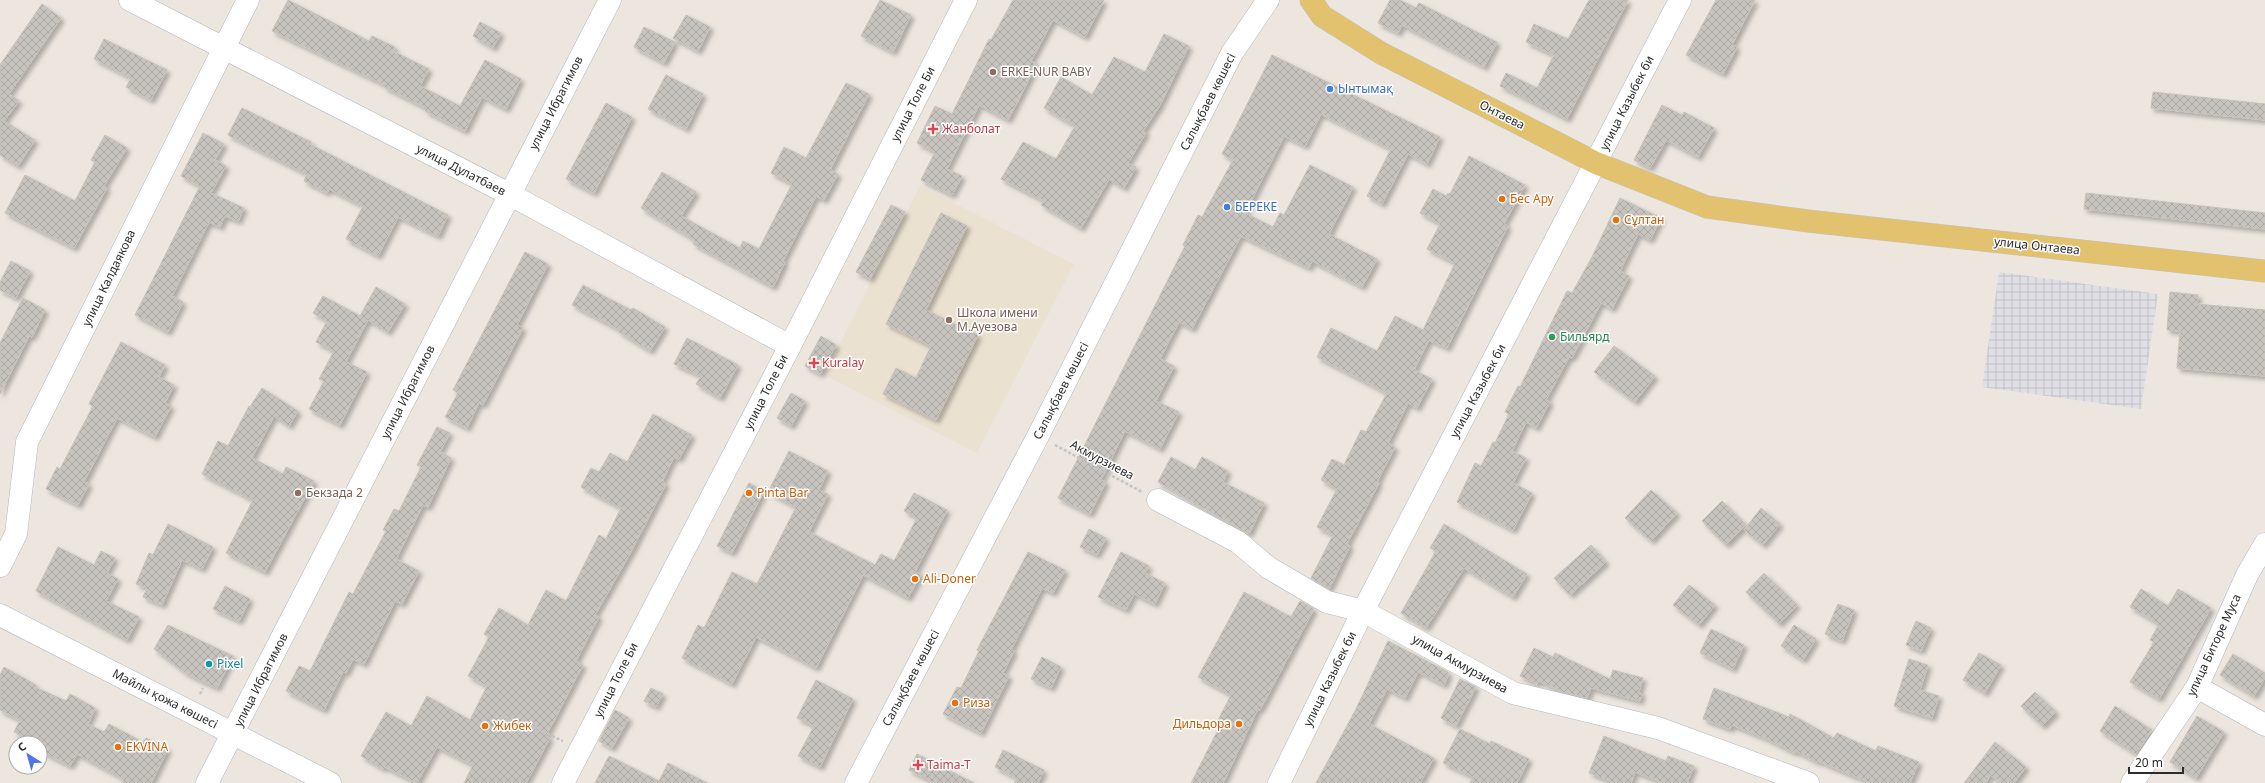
<svg xmlns="http://www.w3.org/2000/svg" width="2265" height="783" viewBox="0 0 2265 783" font-family="'Noto Sans',sans-serif">
<style>
.industrial{fill:url(#industrial-grid)}
.education{fill:#ebe1d1}
.building{fill:url(#building-cross-hatch);stroke:#c7c1b9;filter:url(#shadow)}
.lines{fill:none;stroke-linecap:round;stroke-linejoin:round}
.minor-casing{stroke:#b3b6be;stroke-width:23}
.major-casing{stroke:#c4c4c4;stroke-width:23}
.path{stroke:#c4c4c4;stroke-width:2.5;stroke-dasharray:3 2;stroke-linecap:butt}
.minor{stroke:#fff;stroke-width:22}
.major{stroke:#e2c26e;stroke-width:22}
.education-dot{fill:#8d6e63;stroke:#fff;stroke-width:1.5}
.shop-dot{fill:#3f7fe0;stroke:#fff;stroke-width:1.5}
.health-dot{fill:#e0444e;stroke:#fff;stroke-width:1.5}
.food-dot{fill:#e8710a;stroke:#fff;stroke-width:1.5}
.leisure-dot{fill:#2e9e5b;stroke:#fff;stroke-width:1.5}
.culture-dot{fill:#0f9aa8;stroke:#fff;stroke-width:1.5}
.labels{text-anchor:middle;stroke-width:3;stroke-linejoin:round;paint-order:stroke}
.education-label{font-size:12px;fill:#785e54;stroke:#fff;text-anchor:start}
.shop-label{font-size:12px;fill:#366cbe;stroke:#fff;text-anchor:start}
.street-label{font-size:12px;fill:#2c2c2c;stroke:#fff}
.health-label{font-size:12px;fill:#be3a42;stroke:#fff;text-anchor:start}
.food-label{font-size:12px;fill:#c56008;stroke:#fff;text-anchor:start}
.leisure-label{font-size:12px;fill:#27864d;stroke:#fff;text-anchor:start}
.culture-label{font-size:12px;fill:#0d838f;stroke:#fff;text-anchor:start}
</style>
<defs>
<pattern id="industrial-grid" width="8" height="8" patternUnits="userSpaceOnUse"><rect width="8" height="8" fill="#e0dfe5"/><path d="M0 4h8M4 0v8" fill="none" stroke="#c0c0c5"/></pattern>
<pattern id="building-cross-hatch" width="8" height="8" patternUnits="userSpaceOnUse"><rect width="8" height="8" fill="#c7c3bf"/><path d="M0 0l8 8M0 8l8-8" fill="none" stroke="#aba8a4"/></pattern>
<filter id="shadow"><feDropShadow dx="3.5" dy="3.5" stdDeviation="2" flood-color="#0004"/></filter>
</defs>
<rect width="100%" height="100%" fill="#ece6df"/>
<path class="industrial" d="M1999,272L2158,294L2141,409L1982,387Z"/>
<path class="education" d="M920,186L1074,264L977,453L824,375Z"/>
<g class="building">
<path d="M288,0L369,41L372,36L395,47L393,51L429,69L420,86L460,106L485,60L521,79L506,109L482,97L465,131L425,111L426,108L384,87L385,85L272,31Z"/>
<path d="M880,0L911,15L893,52L861,36Z"/>
<path d="M1013,0H1104L1085,37L1053,20L1031,61L1037,64L1008,120L979,105L947,169L962,176L952,195L921,180L935,152L917,143L935,106L952,114L989,39L991,40Z"/>
<path d="M1390,0H1400L1416,8L1419,3L1497,42L1484,67L1402,25L1398,33L1378,23Z"/>
<path d="M1589,0H1628L1567,119L1500,86L1506,73L1537,88L1554,55L1526,42L1534,24L1568,39Z"/>
<path d="M1716,0H1755L1732,45L1737,47L1723,74L1686,55Z"/>
<path d="M42,4L61,18L9,94L19,101L4,121L35,140L18,166L0,155V65Z"/>
<path d="M686,15L710,27L698,51L673,38Z"/>
<path d="M480,22L501,33L493,48L473,36Z"/>
<path d="M644,27L675,42L664,63L634,47Z"/>
<path d="M1164,34L1189,46L1159,107L1143,131L1146,133L1128,163L1136,167L1124,188L1109,179L1081,228L1041,205L1044,201L1001,179L1023,142L1056,159L1075,126L1044,108L1061,77L1092,95L1114,57L1145,72Z"/>
<path d="M104,39L167,70L151,100L126,87L131,78L94,59Z"/>
<path d="M1272,55L1440,137L1427,164L1408,154L1382,204L1367,196L1391,149L1321,114L1305,146L1284,136L1245,213L1273,227L1280,213L1284,215L1310,165L1353,187L1329,234L1377,259L1362,287L1312,261L1309,268L1241,236L1192,329L1179,322L1160,359L1174,366L1156,401L1179,412L1160,449L1125,431L1101,480L1106,482L1090,514L1058,498L1185,246L1183,245L1198,215L1202,217L1233,160L1222,154Z"/>
<path d="M666,75L703,94L686,129L648,109Z"/>
<path d="M846,83L869,94L830,170L838,174L824,200L816,196L783,261L785,262L773,287L693,244L695,240L641,208L662,172L696,192L681,216L740,248L743,241L759,249L792,184L771,173L784,147L806,158Z"/>
<path d="M2153,92L2265,104V120L2151,108Z"/>
<path d="M606,103L632,117L594,193L566,179Z"/>
<path d="M1662,105L1682,115L1684,112L1714,128L1698,157L1666,140L1650,168L1634,160Z"/>
<path d="M242,108L311,142L310,144L448,215L438,236L398,217L378,256L346,239L363,206L329,189L327,193L304,181L307,174L228,135Z"/>
<path d="M203,133L224,144L215,160L226,166L211,193L244,208L238,221L225,216L220,227L209,222L172,296L183,302L168,332L135,315L200,186L181,176Z"/>
<path d="M105,135L127,148L104,186L107,188L74,248L5,213L25,175L75,201L95,162L91,160Z"/>
<path d="M1469,156L1525,185L1504,224L1508,226L1447,348L1429,340L1414,370L1432,379L1417,408L1408,403L1388,443L1395,447L1377,482L1379,483L1347,544L1350,546L1329,589L1311,578L1333,535L1317,527L1337,489L1321,480L1332,459L1344,465L1361,430L1366,432L1387,393L1317,357L1331,328L1377,351L1395,316L1423,330L1455,263L1427,249L1440,224L1420,213L1433,189L1446,196L1448,193L1450,194Z"/>
<path d="M2086,193L2265,213V229L2084,209Z"/>
<path d="M1620,198L1661,218L1650,240L1638,234L1620,271L1629,276L1612,309L1601,303L1572,358L1569,357L1546,400L1550,402L1536,428L1526,422L1512,451L1526,458L1513,483L1532,493L1513,530L1457,502L1475,463L1481,466L1493,442L1495,443L1509,414L1505,412L1518,386L1520,387L1567,291L1572,293L1592,257Z"/>
<path d="M891,205L905,212L870,279L856,272Z"/>
<path d="M941,213L967,226L926,310L978,335L936,420L883,394L896,368L916,378L931,346L886,324Z"/>
<path d="M525,252L548,264L517,325L523,328L483,405L479,403L467,428L445,417L458,393L453,390Z"/>
<path d="M11,261L30,271L16,298L0,290V282Z"/>
<path d="M583,285L631,310L633,308L665,327L650,351L619,332L620,330L572,305Z"/>
<path d="M376,287L405,304L388,332L368,320L346,362L367,372L340,425L309,409L324,381L319,379L334,351L316,342L327,321L313,313L323,296L360,316Z"/>
<path d="M2170,292L2198,295L2197,304L2265,310V376L2177,368L2180,331L2167,330Z"/>
<path d="M23,298L45,310L32,337L29,336L0,394V343Z"/>
<path d="M821,336L836,345L820,374L805,366Z"/>
<path d="M687,338L738,365L720,398L696,384L701,376L674,364Z"/>
<path d="M121,342L165,365L159,377L174,385L165,403L171,406L155,437L117,418L84,482L89,484L78,505L46,489L57,467L60,469L93,406L89,404Z"/>
<path d="M1614,346L1655,376L1635,402L1594,372Z"/>
<path d="M262,388L298,411L289,426L274,416L252,458L283,474L286,467L314,481L265,572L226,553L253,500L202,474L218,441L228,446L249,406L250,407Z"/>
<path d="M791,393L805,401L791,426L777,418Z"/>
<path d="M653,414L692,435L679,459L674,457L662,482L666,484L631,552L595,615L599,617L576,661L583,665L546,736L550,738L526,783H464L473,765L437,747L417,783L385,767L383,769L361,756L386,712L411,726L427,696L470,720L487,686L468,676L489,637L484,634L499,608L528,625L546,590L566,601L599,535L606,539L621,508L581,487L591,468L599,472L610,453L627,462Z"/>
<path d="M437,427L450,433L440,452L451,458L428,507L423,505L396,559L419,571L402,604L395,601L364,664L353,659L346,673L343,672L324,710L286,691L299,666L310,671L349,592L353,594L386,531L383,530L394,509L399,511L421,467L417,465Z"/>
<path d="M789,451L828,471L819,490L828,494L809,532L875,565L881,554L894,561L917,518L904,511L914,493L947,510L915,572L921,574L908,598L863,575L816,668L756,637L732,684L682,658L698,625L704,628L732,572L757,584L796,507L768,492Z"/>
<path d="M1171,457L1195,470L1202,457L1228,471L1223,482L1264,503L1249,534L1158,482Z"/>
<path d="M749,483L764,491L732,553L717,546Z"/>
<path d="M1651,490L1677,513L1651,541L1625,518Z"/>
<path d="M1722,501L1746,525L1726,545L1702,521Z"/>
<path d="M1761,508L1780,524L1763,545L1744,530Z"/>
<path d="M168,524L213,547L202,569L182,560L162,605L143,597L147,588L136,584L149,553L153,555Z"/>
<path d="M1444,524L1527,574L1513,597L1464,568L1426,628L1401,613L1436,551L1430,548Z"/>
<path d="M1089,529L1106,538L1097,555L1080,547Z"/>
<path d="M1591,545L1606,562L1570,595L1554,578Z"/>
<path d="M58,547L94,565L101,551L115,558L107,573L118,579L106,601L139,617L127,640L36,591Z"/>
<path d="M1028,552L1065,570L1053,593L1042,588L1011,650L1014,651L1003,673L1009,676L981,733L943,714L957,687L961,688L979,651L977,650Z"/>
<path d="M1121,552L1149,566L1145,573L1165,583L1155,604L1134,594L1126,610L1098,597Z"/>
<path d="M1764,573L1797,605L1779,624L1746,592Z"/>
<path d="M1689,585L1715,605L1699,625L1673,605Z"/>
<path d="M225,586L250,599L239,621L213,609Z"/>
<path d="M2141,589L2168,606L2178,589L2211,608L2159,699L2130,682L2154,642L2150,640L2159,624L2130,607Z"/>
<path d="M1244,592L1291,617L1300,601L1314,609L1260,710L1258,709L1223,783H1191L1220,726L1216,724L1231,695L1198,677Z"/>
<path d="M1838,604L1854,610L1842,641L1825,634Z"/>
<path d="M1916,621L1931,628L1921,651L1906,645Z"/>
<path d="M168,625L233,656L217,688L187,674L154,649Z"/>
<path d="M1794,625L1816,639L1803,660L1781,646Z"/>
<path d="M1711,629L1744,645L1733,669L1700,653Z"/>
<path d="M1388,641L1448,672V676L1444,685L1418,672L1405,698L1387,689L1369,724L1434,758L1420,783H1316L1356,709Z"/>
<path d="M1534,648L1553,657L1555,653L1610,679L1613,670L1643,678L1639,692L1642,694L1640,701L1591,688L1587,698L1563,692L1539,681L1537,684L1520,676Z"/>
<path d="M1979,653L2001,665L1985,693L1963,680Z"/>
<path d="M2233,654L2265,673V678L2254,696L2220,675Z"/>
<path d="M1042,657L1061,667L1051,688L1031,679Z"/>
<path d="M1909,659L1928,665L1920,690L1939,696L1932,718L1894,706Z"/>
<path d="M4,667L36,685L35,687L66,701L70,694L95,708L88,724L104,732L109,724L143,742L146,738L168,749L151,783H122L124,779L77,754L70,766L40,751L43,746L40,743H36L14,732L20,720L0,710V675Z"/>
<path d="M1460,679L1476,687L1456,726L1441,718Z"/>
<path d="M816,680L853,699L820,767L798,756L814,726L797,718Z"/>
<path d="M651,688L663,694L656,707L644,701Z"/>
<path d="M1714,688L1789,717L1790,714L1834,738L1837,733L1876,751L1878,746L1919,762L1910,783H1871L1818,761L1817,762L1796,751L1795,753L1767,739L1732,725L1730,729L1703,719Z"/>
<path d="M2035,692L2056,712L2042,726L2021,706Z"/>
<path d="M2115,706L2152,730L2136,754L2100,731Z"/>
<path d="M615,710L629,718L612,748L599,741Z"/>
<path d="M2197,716L2224,732L2196,778L2170,762Z"/>
<path d="M1460,729L1490,744L1491,741L1529,759L1517,783H1470L1473,777L1443,763Z"/>
<path d="M1604,736L1666,761L1668,756L1694,766L1687,783H1664L1635,772L1631,783H1615L1589,773Z"/>
<path d="M1995,742L2026,767L2014,783H2001L1990,775L1986,783H1964Z"/>
<path d="M1003,750L1044,770L1038,783H1014L1017,778L995,767Z"/>
<path d="M917,754L974,783H935L909,770Z"/>
<path d="M609,756L659,781L668,763L707,783H595Z"/>
</g>
<g class="lines">
<defs>
<g id="minor">
<path d="M130,0L509,194L790,346"/>
<path d="M1158,500L1238,542L1269,568L1327,602L1363,611L1513,693L1658,728L1808,783"/>
<path d="M0,566L16,534L27,442L248,0"/>
<path d="M0,615L330,783"/>
<path d="M2197,687L2265,725"/>
<path d="M207,783L610,0"/>
<path d="M563,783L790,346L966,0"/>
<path d="M856,783L1038,436L1232,53L1268,0"/>
<path d="M1279,783L1363,611L1680,0"/>
<path d="M2132,783L2197,687L2247,575L2265,544"/>
</g>
<path id="major" d="M1311,0L1322,16L1381,53L1596,163L1707,207L1808,221L2265,271"/>
</defs>
<use href="#minor" class="minor-casing"/>
<use href="#major" class="major-casing"/>
<g class="path">
<path d="M1055,445L1142,492"/>
<path d="M200,694L203,688"/>
<path d="M501,717L516,719L563,741"/>
</g>
<use href="#minor" class="minor"/>
<use href="#major" class="major"/>
</g>
<g class="education-dot">
<circle cx="993" cy="72" r="4"/>
<circle cx="949" cy="320" r="4"/>
<circle cx="298" cy="493" r="4"/>
</g>
<g class="shop-dot">
<circle cx="1330" cy="89" r="4"/>
<circle cx="1227" cy="207" r="4"/>
</g>
<g class="health-dot">
<path d="M931 123h4v4h4v4h-4v4h-4v-4h-4v-4h4z"/>
<path d="M812 357h4v4h4v4h-4v4h-4v-4h-4v-4h4z"/>
<path d="M916 759h4v4h4v4h-4v4h-4v-4h-4v-4h4z"/>
</g>
<g class="food-dot">
<circle cx="1502" cy="199" r="4"/>
<circle cx="1616" cy="220" r="4"/>
<circle cx="749" cy="493" r="4"/>
<circle cx="915" cy="579" r="4"/>
<circle cx="955" cy="703" r="4"/>
<circle cx="1239" cy="724" r="4"/>
<circle cx="485" cy="726" r="4"/>
<circle cx="118" cy="747" r="4"/>
</g>
<circle class="leisure-dot" cx="1552" cy="337" r="4"/>
<circle class="culture-dot" cx="209" cy="664" r="4"/>
<g class="labels">
<g class="education-label">
<text x="1001" y="76">ERKE-NUR BABY</text>
<text x="957" y="317">Школа имени<tspan x="957" dy="14">М.Ауезова</tspan></text>
<text x="306" y="497">Бекзада 2</text>
</g>
<g class="shop-label">
<text x="1338" y="93">Ынтымақ</text>
<text x="1235" y="211">БЕРЕКЕ</text>
</g>
<g class="street-label">
<text transform="translate(1208 102) rotate(-63)" y="4">Салықбаев көшесі</text>
<text transform="translate(556 103) rotate(-63)" y="4">улица Ибрагимов</text>
<text transform="translate(1627 103) rotate(-63)" y="4">улица Казыбек би</text>
<text transform="translate(913 104) rotate(-63)" y="4">улица Толе Би</text>
<text transform="translate(1502 115) rotate(27)" y="4">Онтаева</text>
<text transform="translate(461 170) rotate(27)" y="4">улица Дулатбаев</text>
<text transform="translate(2037 246) rotate(6)" y="4">улица Онтаева</text>
<text transform="translate(109 278) rotate(-64)" y="4">улица Калдаякова</text>
<text transform="translate(1061 391) rotate(-63)" y="4">Салықбаев көшесі</text>
<text transform="translate(1478 391) rotate(-62)" y="4">улица Казыбек би</text>
<text transform="translate(408 392) rotate(-63)" y="4">улица Ибрагимов</text>
<text transform="translate(766 392) rotate(-63)" y="4">улица Толе Би</text>
<text transform="translate(1102 460) rotate(28)" y="4">Акмурзиева</text>
<text transform="translate(2214 645) rotate(-65)" y="4">улица Биторе Муса</text>
<text transform="translate(1460 664) rotate(29)" y="4">улица Акмурзиева</text>
<text transform="translate(911 678) rotate(-62)" y="4">Салықбаев көшесі</text>
<text transform="translate(1330 679) rotate(-64)" y="4">улица Казыбек би</text>
<text transform="translate(261 680) rotate(-63)" y="4">улица Ибрагимов</text>
<text transform="translate(616 680) rotate(-63)" y="4">улица Толе Би</text>
<text transform="translate(165 699) rotate(27)" y="4">Майлы қожа көшесі</text>
</g>
<g class="health-label">
<text x="942" y="133">Жанболат</text>
<text x="822" y="367">Kuralay</text>
<text x="927" y="769">Taima-T</text>
</g>
<g class="food-label">
<text x="1510" y="203">Бес Ару</text>
<text x="1624" y="224">Сұлтан</text>
<text x="757" y="497">Pinta Bar</text>
<text x="923" y="583">Ali-Doner</text>
<text x="963" y="707">Риза</text>
<text x="1231" y="728" text-anchor="end">Дильдора</text>
<text x="493" y="730">Жибек</text>
<text x="126" y="751">EKVINA</text>
</g>
<g class="leisure-label">
<text x="1560" y="341">Бильярд</text>
</g>
<g class="culture-label">
<text x="217" y="668">Pixel</text>
</g>
</g>
<g transform="translate(28 755) rotate(323)"><circle r="19" fill="#ffffff" stroke="#ababab"/>
<path d="M0-3L7 15L0 10L-7 15Z" fill="#5174e7"/>
<text y="-6" font-size="11" font-weight="bold" text-anchor="middle" fill="#2c2c2c">С</text>
</g>
<path d="M2129 767v6h54v-6" fill="none" stroke="#2c2c2c" stroke-width="2"/>
<text x="2135" y="767" font-size="12" fill="#2c2c2c" stroke="#ffffff" stroke-width="3" paint-order="stroke">20 m</text>
</svg>
